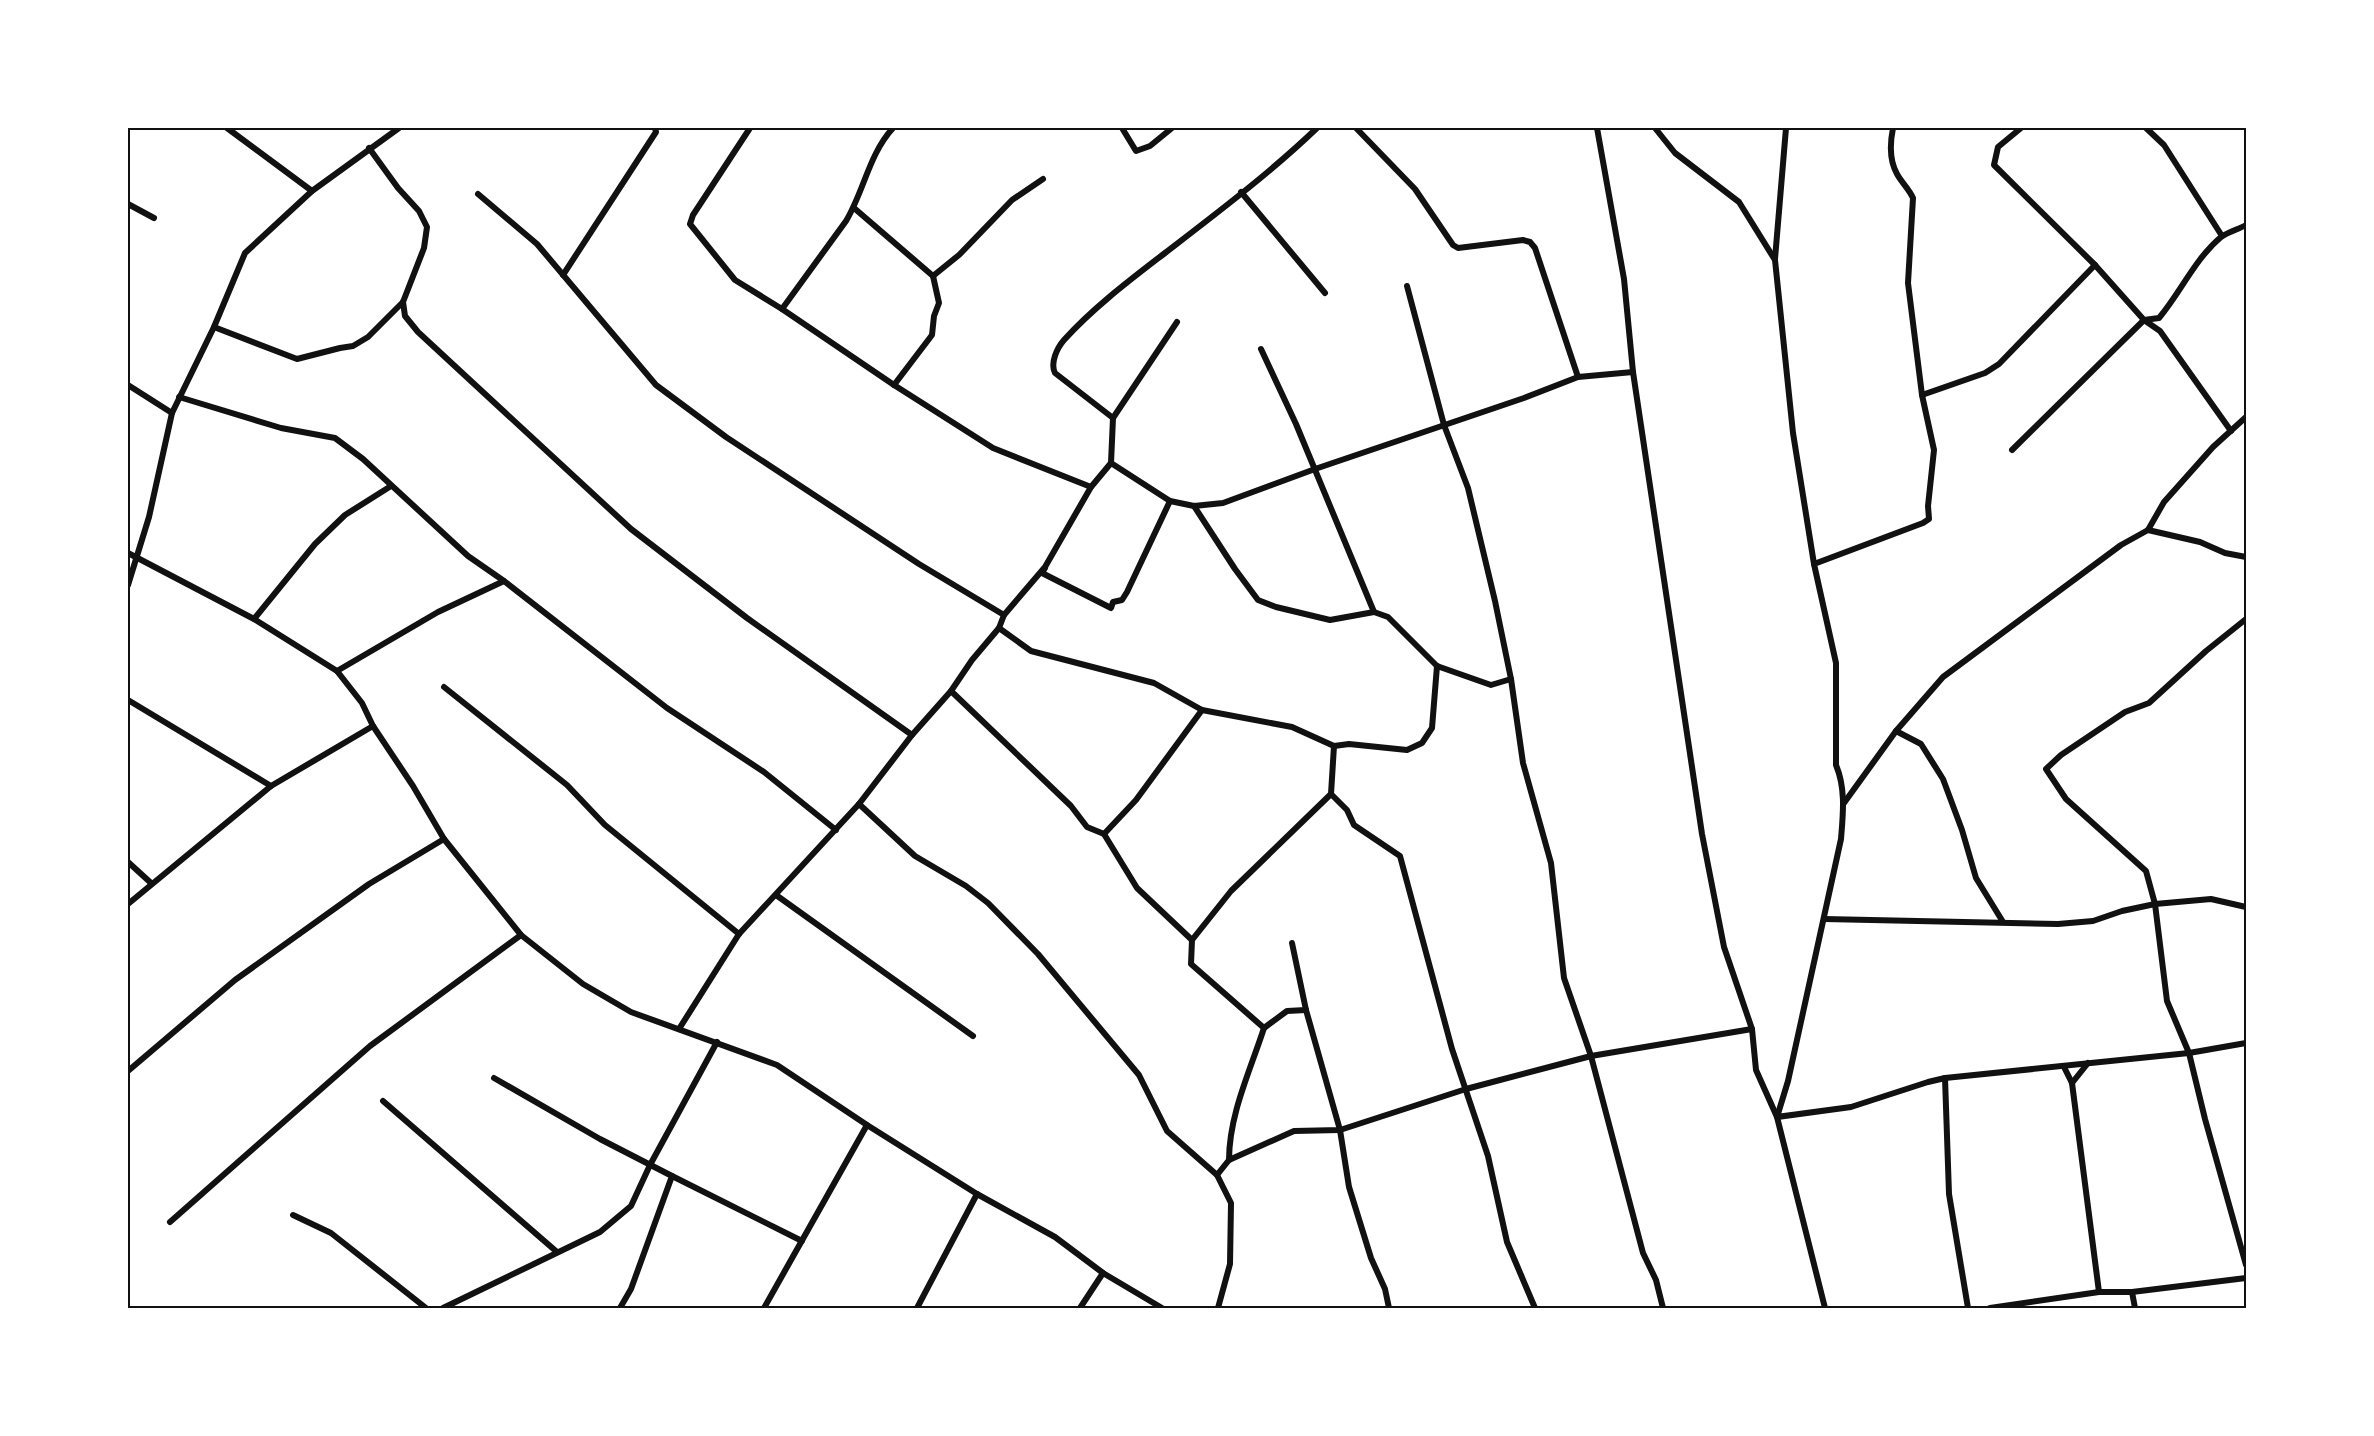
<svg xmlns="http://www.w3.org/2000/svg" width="2374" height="1436" viewBox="0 0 2374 1436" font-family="Overpass,sans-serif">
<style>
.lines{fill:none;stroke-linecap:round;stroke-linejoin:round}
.minor{stroke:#111;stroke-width:6}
.neatline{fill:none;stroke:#111;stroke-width:2}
</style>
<rect width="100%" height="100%" fill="#fff"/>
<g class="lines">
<g class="minor">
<path d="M227,128L312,191"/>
<path d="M750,128L693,215L690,224L735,280L782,309L894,385L993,448L1091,487"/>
<path d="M1122,128L1136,151L1150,146L1172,128"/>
<path d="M1356,128L1415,189L1453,245L1458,248L1523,240L1530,242L1535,248L1578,377"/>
<path d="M1597,128L1624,279L1633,372L1702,834L1724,947L1752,1029L1756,1070L1777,1117L1825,1308"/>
<path d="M1655,128L1675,153L1739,202L1775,260L1793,433L1814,564"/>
<path d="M1893,128C1890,143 1889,160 1897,174C1902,183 1909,189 1913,198L1908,283L1922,395L1934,450L1928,506L1929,519L1923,523L1814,564L1836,663V765C1846,789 1843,814 1841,839L1788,1081L1777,1117L1851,1107L1928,1082L1945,1078L2189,1053L2246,1043"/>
<path d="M2021,128L1998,147L1994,165L2095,265"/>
<path d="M2146,128L2164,145L2222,236"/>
<path d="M1241,192L1325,293"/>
<path d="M478,194L537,244L656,385L726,437L919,564L1004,615"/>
<path d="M128,204L154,218"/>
<path d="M854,208L933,276L959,255L1012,200L1043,179"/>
<path d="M1775,259L1786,128"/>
<path d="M563,275L656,132L655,128"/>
<path d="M1407,286L1444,425L1468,488L1495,601L1511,679L1523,763L1551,863L1564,978L1591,1056L1643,1253L1656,1280L1663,1308"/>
<path d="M403,302L405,316L418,332L631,529L747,618L912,735"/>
<path d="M782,309L846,221C864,191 869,154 893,128"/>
<path d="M214,327L297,359L340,348L353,346L368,337L403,302L424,248L427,227L419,211L398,188L369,148"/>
<path d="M1261,349L1296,424L1374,612L1388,617L1437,666L1491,685L1511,679"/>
<path d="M128,385L172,413"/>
<path d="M894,385L932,335L934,316L939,303L933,276"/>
<path d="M1922,395L1985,373L1999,364L2095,265L2144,320L2160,331L2231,431"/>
<path d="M179,397L281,428L335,438L363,459L468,556L504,581L667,708L764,772L836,830"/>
<path d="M1113,418L1055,373C1050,363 1057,348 1064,340C1094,307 1130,280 1165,253C1217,213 1270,173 1317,128"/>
<path d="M2012,450L2144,320L2159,318C2181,292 2194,260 2221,237C2228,232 2239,229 2246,225"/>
<path d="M1111,463L1170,501L1194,506L1223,503L1315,469L1524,398L1578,377L1633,372"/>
<path d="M1194,506L1235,569L1258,600L1276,607L1330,620L1374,612"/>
<path d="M2148,530L2200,542L2225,553L2246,557"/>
<path d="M128,553L254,619L337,671L362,703L373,726L413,786L444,839L521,935L583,984L631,1012L777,1065L867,1125L977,1194L1055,1237L1103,1273L1162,1308"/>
<path d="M1045,568L1042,573L1111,608L1113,602L1122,600L1127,592L1170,501"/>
<path d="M128,585L149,517L172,413L214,327L245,253L312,191L399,128"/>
<path d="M254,619L315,544L345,515L391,486"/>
<path d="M2246,619L2206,651L2149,703L2125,712L2061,755L2046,769L2066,799L2146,871L2155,904L2211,899L2246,907"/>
<path d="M999,628L1031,651L1154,683L1202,710L1292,727L1334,746L1349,744L1407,750L1422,743L1432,728L1437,666"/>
<path d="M337,671L438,612L504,581"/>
<path d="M444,687L567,785L605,825L739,934"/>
<path d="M951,691L1071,806L1087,827L1104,834L1137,888L1192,940L1191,964L1264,1028C1250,1071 1229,1115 1229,1160"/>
<path d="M128,700L271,786"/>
<path d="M1896,731L1921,744L1943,779L1962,830L1976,878L2003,922"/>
<path d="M1331,794L1347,810L1354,825L1400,856L1452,1049L1488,1156L1507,1242L1535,1308"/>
<path d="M1844,803L1896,731L1943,677L2121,545L2148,530L2164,502L2213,447L2246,417"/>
<path d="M859,804L915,856L966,886L988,903L1038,954L1139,1075L1167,1131L1217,1175L1231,1203L1230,1264L1218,1308"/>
<path d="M1104,834L1136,800L1202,710"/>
<path d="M128,862L151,883"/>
<path d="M776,895L973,1036"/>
<path d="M128,904L271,786L373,726"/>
<path d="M1824,919L2058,924L2093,921L2122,911L2155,904L2167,1001L2189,1053L2205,1119L2246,1265"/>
<path d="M1192,940L1231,891L1331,794L1334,746"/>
<path d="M1292,943L1306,1010L1340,1130L1349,1187L1371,1258L1385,1289L1389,1308"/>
<path d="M1264,1028L1287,1011L1306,1010"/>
<path d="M679,1029L739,934L859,804L912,735L951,691L972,660L999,628L1004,615L1045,567L1091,487L1111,463L1113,418L1177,322"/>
<path d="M2064,1067L2072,1083L2099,1292"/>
<path d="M128,1071L235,980L369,884L444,839"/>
<path d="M494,1078L600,1139L672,1176L631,1289L620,1308"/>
<path d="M1945,1078L1949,1194L1968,1308"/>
<path d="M2072,1083L2088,1063"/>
<path d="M383,1101L557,1252"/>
<path d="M1217,1175L1229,1160L1294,1131L1340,1130L1466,1089L1591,1056L1752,1029"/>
<path d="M672,1176L802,1241"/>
<path d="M203,1193L170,1222L370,1046L521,935"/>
<path d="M293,1215L331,1233L426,1308"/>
<path d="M2132,1292L2135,1308"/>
<path d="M443,1308L600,1232L631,1206L650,1165L717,1042"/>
<path d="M764,1308L867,1125"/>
<path d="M917,1308L977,1194"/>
<path d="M1080,1308L1103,1273"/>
<path d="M1990,1308L2099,1292H2132L2246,1278"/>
</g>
</g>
<rect width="2374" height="1436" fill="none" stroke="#ffffff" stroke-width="258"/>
<rect x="129" y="129" width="2116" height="1178" class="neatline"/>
</svg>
